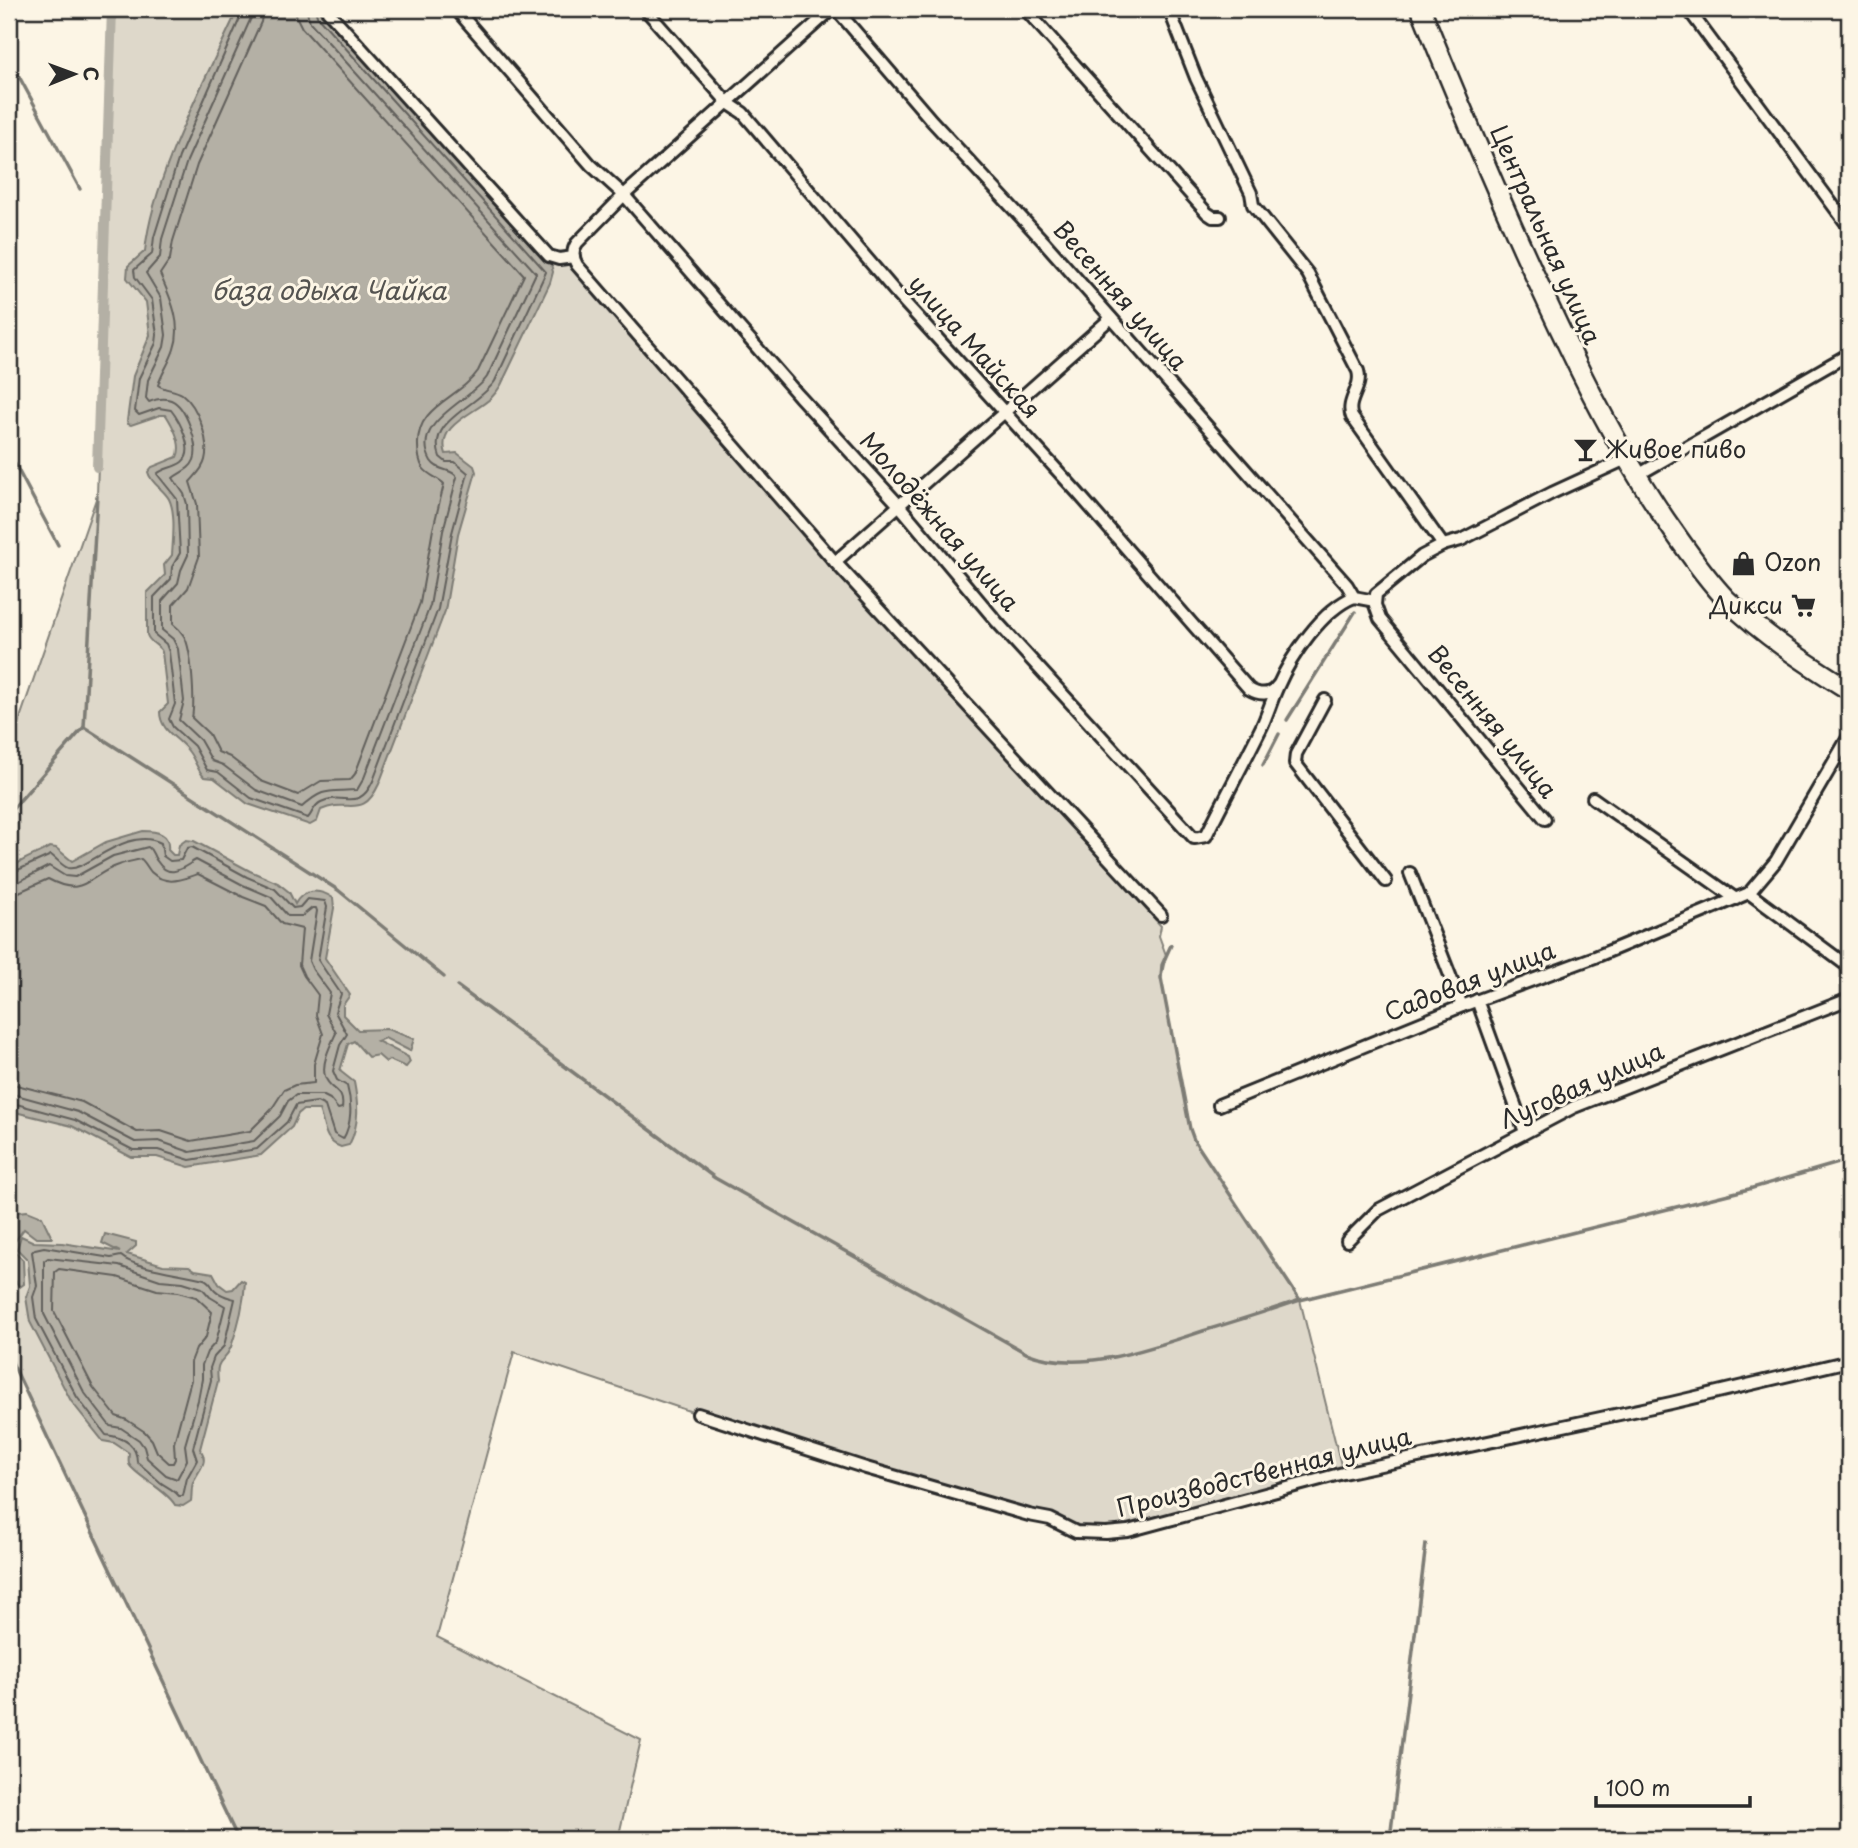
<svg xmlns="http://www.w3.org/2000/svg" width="1858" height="1848" viewBox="0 0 1858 1848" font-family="'Playpen Sans',sans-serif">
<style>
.green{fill:#ded8ca;stroke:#84827a;stroke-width:2}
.water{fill:#b4b0a5;stroke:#7d7b74;stroke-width:2}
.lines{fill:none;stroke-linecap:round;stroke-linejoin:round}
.shore{stroke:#62605c;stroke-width:2}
.stream{stroke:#7d7b74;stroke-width:3.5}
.canal{stroke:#b4b0a5;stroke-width:10}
.street-casing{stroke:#2b2b2b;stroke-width:16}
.primary-casing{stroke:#2b2b2b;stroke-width:23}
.street{stroke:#fcf5e5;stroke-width:10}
.primary{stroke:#fcf5e5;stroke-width:18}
.labels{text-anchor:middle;stroke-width:6;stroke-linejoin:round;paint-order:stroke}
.street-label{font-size:24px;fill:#2b2b2b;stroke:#fcf5e5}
.poi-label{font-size:24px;fill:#2b2b2b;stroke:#fcf5e5;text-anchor:start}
.water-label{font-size:26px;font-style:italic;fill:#545350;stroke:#fcf5e5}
</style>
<rect width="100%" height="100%" fill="#fcf5e5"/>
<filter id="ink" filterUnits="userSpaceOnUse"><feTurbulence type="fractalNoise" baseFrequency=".0143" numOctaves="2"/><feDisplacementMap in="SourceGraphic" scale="14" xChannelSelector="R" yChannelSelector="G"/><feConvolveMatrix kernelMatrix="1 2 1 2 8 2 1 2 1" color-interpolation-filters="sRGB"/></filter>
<g filter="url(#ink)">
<path class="green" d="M112,9H326L549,256L574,257L835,562L1161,926L1159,936L1166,955L1161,978L1190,1129L1194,1140L1300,1300L1343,1473L1098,1533L698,1414L514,1352L437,1637L641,1740L618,1839H238L9,1356V750L97,496Z"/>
<g class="water">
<path d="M238,9H319L551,264L553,272L550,283L501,385C498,390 495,394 491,398C474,414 436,425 446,454L457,453L474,466L476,472L458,534L445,611L379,784C362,821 348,797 321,810L317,821L310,825L248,804L214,778L204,777C197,769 195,760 189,752C180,739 160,731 160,712L168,704L162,652C160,645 150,644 147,635V593L165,575L164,565L172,555C173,539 176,513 169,499C163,488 151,484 148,472L152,467L177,457C183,445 173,426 166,415H160L131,425L128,424L127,421L133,376L150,335L146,302L127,278L128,266L145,251C153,175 206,79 238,9Z"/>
<path d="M143,831C157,831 170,833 168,850L173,855H177L179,845L186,840L194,841L250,871L278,883L289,892L295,904C303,889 319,888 333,898L334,908L325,958L350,995L343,1005V1015L358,1030L387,1029L414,1039L410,1051L385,1038L377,1041L408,1057L410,1062L406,1067L389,1060L386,1062L378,1055L368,1057L354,1041L348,1044L340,1071L354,1082C358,1103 360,1124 349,1145L341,1147C323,1141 325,1125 319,1110H303L298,1114L292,1127L261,1155L189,1167L157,1157H131L72,1126L19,1113L9,1108V870C20,859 36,855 50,847L56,848L72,861L106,842Z"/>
<path d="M27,1211L42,1217L52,1238H36L24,1229L13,1244L15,1252L23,1260L24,1284L20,1287L9,1274V1213Z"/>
<path d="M105,1234L136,1242V1246L127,1254L163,1265L189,1266L195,1270L213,1273L219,1284L227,1290L233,1289L241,1280L245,1282C244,1303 238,1327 231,1347C224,1364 215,1357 218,1381L200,1449C210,1462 198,1470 193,1483C191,1489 192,1495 191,1501L183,1506L175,1505C167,1490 134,1475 129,1464C128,1460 129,1456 129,1453L114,1443L103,1441L71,1401L30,1322L26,1297L30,1286L28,1260L17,1249L21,1236L34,1242L62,1243L120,1252L102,1243Z"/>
</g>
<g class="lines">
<g class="shore">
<path d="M244,9L179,157L154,237L152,254L134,270L135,277L152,300L157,335L156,343L139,378L135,411L139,415L159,408L171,410C179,420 196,451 182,462C174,468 163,468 157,474L177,499L180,553L172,567L171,579L154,597V634L166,644L169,652L175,704L169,719L173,727L194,746L207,770L218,772L251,798L308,818C313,813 313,806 321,802C344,791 358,813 373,781L438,609L452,533L468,473L455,462H446L440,457C426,420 478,407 495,381L546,272L317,16L315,9"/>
<path d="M253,9L251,18L187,161L162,239L160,257L146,273L161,298L166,335L164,347L148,380L146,398L149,402C156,399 163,397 171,400C186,406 200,446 194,460C190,470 180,472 173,478L184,494L187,504L188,555L181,570L178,583L162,601V630L173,639L178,649L184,701L179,720L200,740L212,761L223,765L256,790L302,807C324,787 328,792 357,790L364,778L430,606L443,531L457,477C452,468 438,472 431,461C409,422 471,401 487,377L536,273L310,22L306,9"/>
<path d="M263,9L261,22L197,165L173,241L170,259L160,274C170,297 183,324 174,349C170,362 162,373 158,385C164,390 174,389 182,394C198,406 210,441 205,460C203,469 196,475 190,482L197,504L199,557L188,588L173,605V624C177,627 181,631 184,636C192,650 195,702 192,718L209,734L218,752L230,757L261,781L298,795L321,781L350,780L355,774L420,603L433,529L444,484C439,478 429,476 423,468C419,461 418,454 418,446C416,405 459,399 478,371L524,275L302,28L297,18L295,9"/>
<path d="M9,874L51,855C56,858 62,866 68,868C85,873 126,825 161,843L163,856L170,861L181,860L187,848L192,847L247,877L275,889L293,908L300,907L307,899L325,901L327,907L318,960L341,994L335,1012L347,1034L340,1045L333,1071L337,1080L347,1086C352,1103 352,1124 343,1139L334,1134L325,1106L317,1102L296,1105L287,1122L257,1149L190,1160L158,1150H133L75,1120L9,1102"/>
<path d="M9,883L18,882L49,866L65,876L75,877L113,856L148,847C154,851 152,855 157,861C170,881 183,867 196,860L243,885L271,897L288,916H302L312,908H316L317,911L309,961L313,970L330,993L326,1014L336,1033C331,1044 321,1063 325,1076C329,1091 345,1088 342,1108L338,1109L330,1099L322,1095H296L288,1101L280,1116L254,1141L190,1152L159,1141L135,1142L78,1112L9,1093"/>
<path d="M9,894L19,892L48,879C85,899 88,875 119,865C126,862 134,861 141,859C145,862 147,867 151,872C167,887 182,879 198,874L243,897L266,906L282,924L302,929L299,965L304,976L318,995L316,1015L323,1034L314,1064V1083L295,1085L284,1090L271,1110L250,1131L191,1141L161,1131L137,1132L82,1102L9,1083"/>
<path d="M44,1247L111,1258L121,1256C135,1269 184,1273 204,1279C210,1281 211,1286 215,1290C221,1296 228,1297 235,1299L224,1346L214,1357L210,1368L211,1380L193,1448L197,1460L187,1478L183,1496H179C173,1489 166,1487 160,1482C152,1475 145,1468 137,1462C137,1444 123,1437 106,1435L77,1397L36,1319L33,1297L37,1286L32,1252L35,1249Z"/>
<path d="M48,1258L119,1266L160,1280L183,1282L202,1288L210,1297L225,1306L216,1342L207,1352L202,1365V1379L198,1400L185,1445L187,1460L177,1479L166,1475L147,1458L144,1447L139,1440L121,1428L110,1426L84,1392L44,1314V1261Z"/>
<path d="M59,1269L117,1277L157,1290L178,1292L196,1297L212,1312L206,1337L196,1349L191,1362V1380L174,1443L175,1459L173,1463H169L157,1452L152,1440L145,1432L127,1420L116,1416L93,1387L54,1311L55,1272Z"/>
</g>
<g class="stream">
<path d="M9,58L80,189"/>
<path d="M9,453L58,545"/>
<path d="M1287,720L1355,612"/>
<path d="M84,727L338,890L444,977"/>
<path d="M1263,765L1279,734"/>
<path d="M9,813L84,727L97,496"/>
<path d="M457,986L715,1178L1026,1353C1082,1375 1150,1348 1203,1331C1236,1321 1268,1311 1300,1300L1194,1140L1190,1129L1161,978L1162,965L1171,945"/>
<path d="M1300,1300L1749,1189L1849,1160"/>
<path d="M9,1356L238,1839"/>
<path d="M1390,1839L1426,1544"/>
</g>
<path class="canal" d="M97,467L112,9"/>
<defs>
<g id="street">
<path d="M326,9L549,256L559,259L574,257"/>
<path d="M456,9L591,165L624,195L799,396L898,504L997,622L1194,838L1206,836C1224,799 1244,763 1262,726C1268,713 1272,699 1278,686C1291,656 1323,609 1354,597"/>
<path d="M645,9L728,103L743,113L898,295L1077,492L1249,689C1259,695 1270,696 1277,686"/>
<path d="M832,9L624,195L577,243C572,250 573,258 577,265L835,562L1161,915"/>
<path d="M836,9L932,121L1046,244L1303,535L1347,585L1354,597L1375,601"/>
<path d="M1025,9L1207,213L1213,217H1220"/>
<path d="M1169,9L1196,78L1251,193L1253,205L1308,274L1358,371C1363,388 1345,401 1352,417L1443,545"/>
<path d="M1688,9L1849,227"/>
<path d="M1636,476L1849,354"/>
<path d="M835,562L1111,318"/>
<path d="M1325,700L1296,754L1295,763L1386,881"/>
<path d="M1593,798L1736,899"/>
<path d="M1545,819L1380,619L1375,605L1376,594L1422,556L1443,545L1461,540L1552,493L1626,459"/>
<path d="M1410,873L1462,1006"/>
<path d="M1749,893L1849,967"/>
<path d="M1477,1000L1525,1132"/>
<path d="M1219,1105L1462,1006L1595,957L1749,893L1776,861L1849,736"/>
<path d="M1347,1241L1378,1210L1574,1107L1849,999"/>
<path d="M698,1414L866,1468L1029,1515L1050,1519L1076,1532L1106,1533L1128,1531L1343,1473L1671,1403L1849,1361"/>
</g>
<path id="primary" d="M1421,9C1467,123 1515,237 1569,348C1600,413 1633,474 1674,532C1690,555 1707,579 1726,599C1763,635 1806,663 1849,690"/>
</defs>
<use href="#street" class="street-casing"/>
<use href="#primary" class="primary-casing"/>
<use href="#street" class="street"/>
<use href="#primary" class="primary"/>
</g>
</g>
<defs>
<symbol id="bar-bare" viewBox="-9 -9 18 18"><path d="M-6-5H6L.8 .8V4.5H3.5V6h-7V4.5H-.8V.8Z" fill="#2b2b2b" stroke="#fcf5e5" stroke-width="2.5" paint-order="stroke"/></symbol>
<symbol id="shop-bare" viewBox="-9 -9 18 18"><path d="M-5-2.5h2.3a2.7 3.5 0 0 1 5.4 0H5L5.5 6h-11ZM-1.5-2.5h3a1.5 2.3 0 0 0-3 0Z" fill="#2b2b2b" stroke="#fcf5e5" stroke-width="2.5" paint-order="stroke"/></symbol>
<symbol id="supermarket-bare" viewBox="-9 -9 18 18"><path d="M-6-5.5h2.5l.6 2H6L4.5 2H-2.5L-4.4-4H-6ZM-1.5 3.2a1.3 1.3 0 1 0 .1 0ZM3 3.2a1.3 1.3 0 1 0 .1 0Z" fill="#2b2b2b" stroke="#fcf5e5" stroke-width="2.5" paint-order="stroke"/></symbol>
</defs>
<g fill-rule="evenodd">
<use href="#bar-bare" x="1568" y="432" width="35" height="35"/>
<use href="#shop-bare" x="1726" y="546" width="35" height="35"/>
<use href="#supermarket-bare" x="1786" y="588" width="35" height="35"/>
</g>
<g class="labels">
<g class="street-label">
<text transform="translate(1545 235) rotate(66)" y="8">Центральная улица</text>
<text transform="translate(1120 296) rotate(49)" y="8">Весенняя улица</text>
<text transform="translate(974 347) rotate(48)" y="8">улица Майская</text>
<text transform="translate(939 522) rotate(49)" y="8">Молодёжная улица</text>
<text transform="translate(1492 722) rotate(51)" y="8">Весенняя улица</text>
<text transform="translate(1470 982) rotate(-21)" y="8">Садовая улица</text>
<text transform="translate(1582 1086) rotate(-24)" y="8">Луговая улица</text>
<text transform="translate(1264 1473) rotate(-14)" y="8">Производственная улица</text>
</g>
<g class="poi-label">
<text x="1605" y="458">Живое пиво</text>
<text x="1764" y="571">Ozon</text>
<text x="1783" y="614" text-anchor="end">Дикси</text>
</g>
<g class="water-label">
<text x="329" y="300">база одыха Чайка</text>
</g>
</g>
<rect width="1858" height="1848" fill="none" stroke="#fcf5e5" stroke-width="35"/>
<rect x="18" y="18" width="1823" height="1813" fill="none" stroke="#2b2b2b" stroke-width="2.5" filter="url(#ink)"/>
<g transform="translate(74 74) rotate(89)" stroke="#fcf5e5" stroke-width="5" paint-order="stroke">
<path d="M0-5L12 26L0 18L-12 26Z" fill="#2b2b2b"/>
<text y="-10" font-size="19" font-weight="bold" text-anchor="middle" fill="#2b2b2b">С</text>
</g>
<path d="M1596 1796v10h154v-10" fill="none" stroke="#2b2b2b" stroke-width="3.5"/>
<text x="1606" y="1796" font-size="21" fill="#2b2b2b" stroke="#fcf5e5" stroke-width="5" paint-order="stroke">100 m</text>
</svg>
